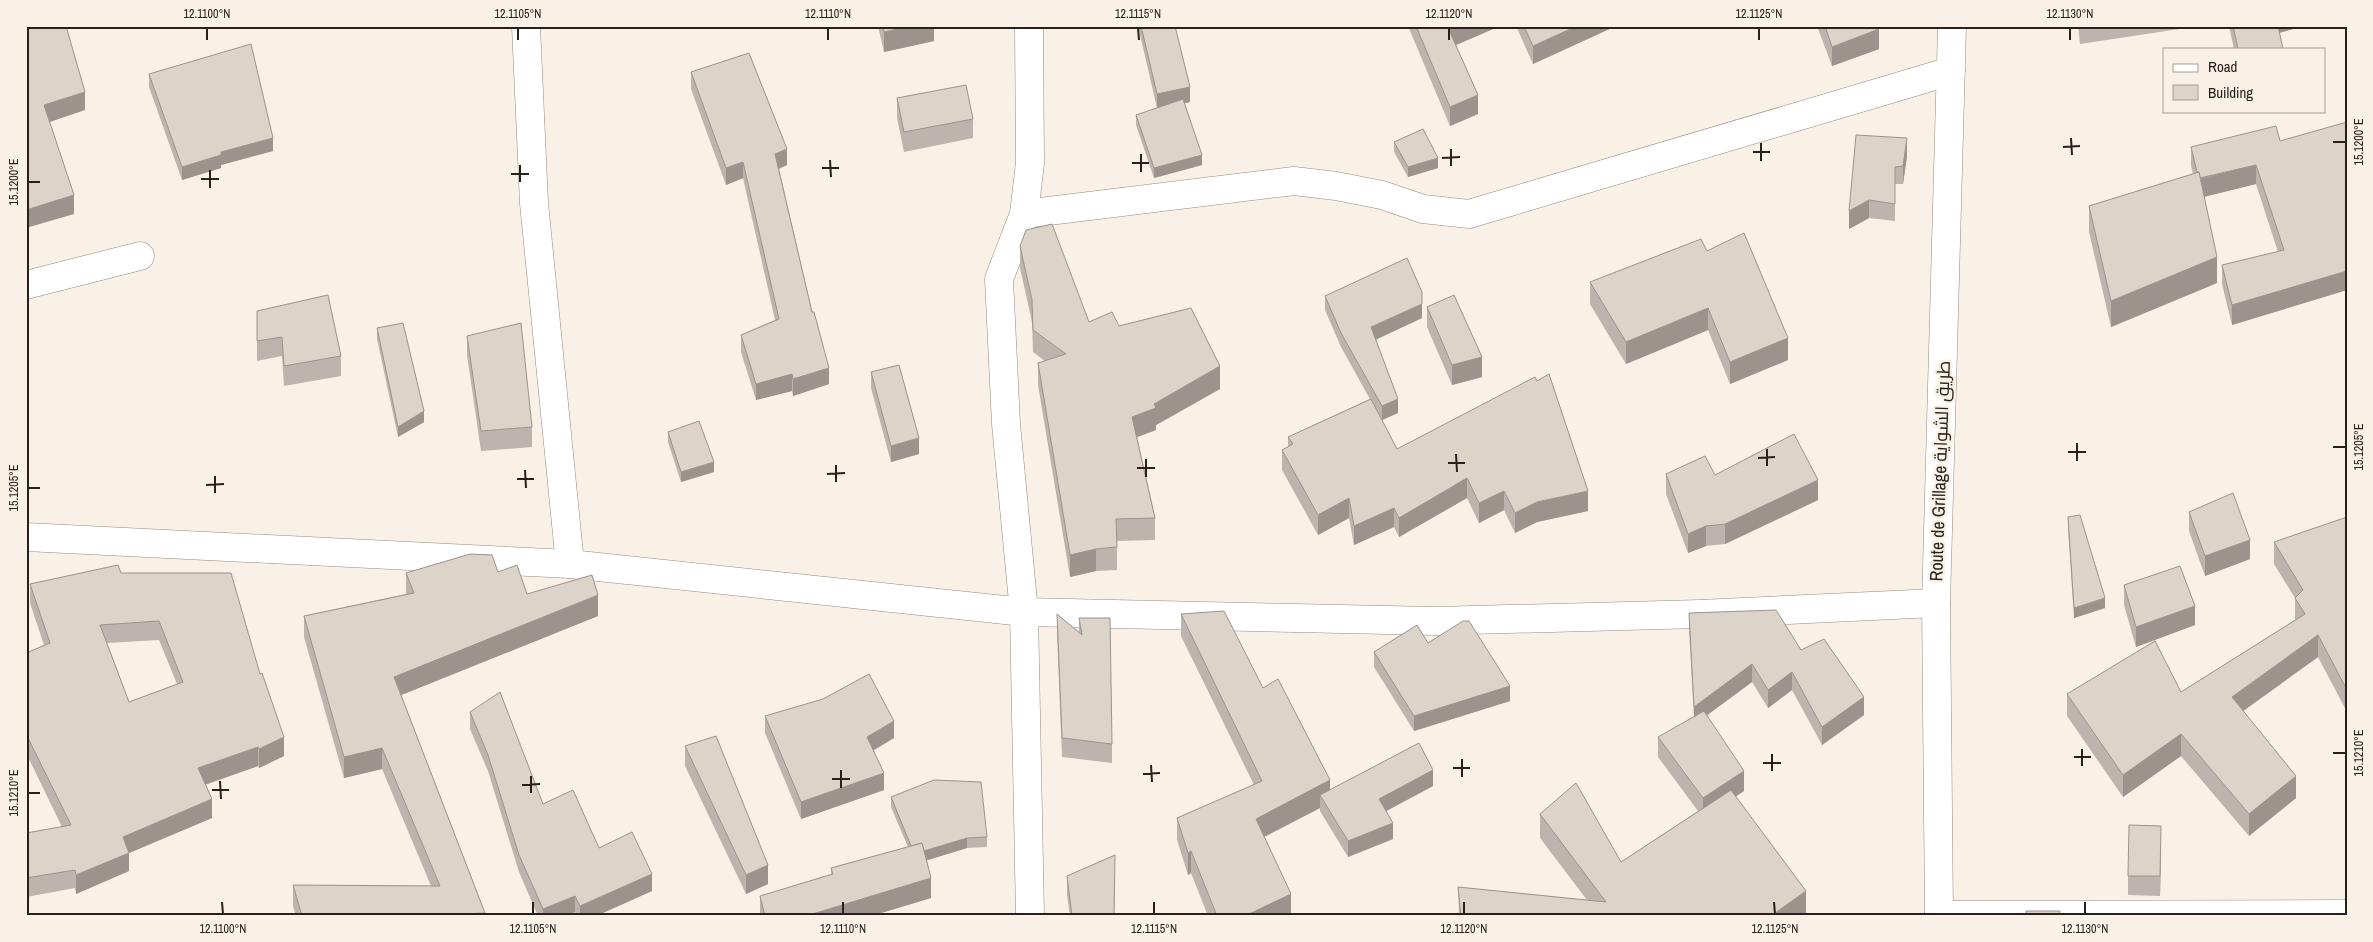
<svg xmlns="http://www.w3.org/2000/svg" width="2373" height="942" viewBox="0 0 2373 942" font-family="'Archivo Narrow',Cairo,sans-serif">
<style>
.lines{fill:none;stroke-linecap:round;stroke-linejoin:round}
.street-casing{stroke:#938b81;stroke-width:29}
.secondary-casing{stroke:#938b81;stroke-width:29}
.street{stroke:#fff;stroke-width:28}
.secondary{stroke:#fff;stroke-width:28}
.wall{fill:#bdb5ad;fill-rule:evenodd}
.shaded-wall{fill:#9a948d}
.building{fill:#dcd3c9;stroke:#9a948d;fill-rule:evenodd}
.ticks{fill:none;stroke:#25221e;stroke-width:2}
.labels{text-anchor:middle;stroke-width:5;stroke-linejoin:round;paint-order:stroke}
.street-label{font-size:18px;fill:#25221e;stroke:#f9f0e6}
.neatline{fill:none;stroke:#25221e;stroke-width:2}
.ticks-label{font-size:12px;text-anchor:middle;fill:#25221e}
</style>
<rect width="100%" height="100%" fill="#f9f0e6"/>
<g class="lines">
<defs>
<g id="street">
<path d="M526,26L534,203L570,564"/>
<path d="M1029,26L1030,163L1024,214L999,279L1006,424L1024,612L1030,916"/>
<path d="M1024,214L1294,181L1336,186L1382,195L1423,209L1469,214L1951,71"/>
<path d="M26,285L140,256"/>
<path d="M26,537L570,564L1024,612L1435,621L1700,614L1936,603"/>
<path d="M1939,915L2347,914"/>
</g>
<path id="secondary" d="M1939,916L1936,603L1952,26"/>
</defs>
<use href="#street" class="street-casing"/>
<use href="#secondary" class="secondary-casing"/>
<use href="#street" class="street"/>
<use href="#secondary" class="secondary"/>
</g>
<g class="wall">
<path d="M878,26H934V41L884,52Z"/>
<path d="M1138,26H1175L1190,102L1185,103L1202,165L1154,178L1136,125V115L1157,108Z"/>
<path d="M1408,26H1500L1456,45L1478,114L1450,126Z"/>
<path d="M1516,26H1616L1533,64Z"/>
<path d="M1817,26H1878L1879,49L1832,66Z"/>
<path d="M2078,26H2199L2080,44Z"/>
<path d="M2229,26H2304L2279,33L2283,49H2234Z"/>
<path d="M691,72L787,165L779,169L829,384L793,396L792,391L756,400L741,352V335L775,320L743,178L726,185L691,89Z"/>
<path d="M149,74L273,151L221,165V168L182,180L149,87Z"/>
<path d="M897,98L973,119V138L904,152L897,118Z"/>
<path d="M2280,141L2347,290L2232,325L2222,284V265L2278,252L2256,184L2204,197L2217,283L2111,327L2089,232V206L2193,174L2191,166V147Z"/>
<path d="M1394,142L1438,168L1408,177L1394,152Z"/>
<path d="M1907,156L1903,184H1895V221L1869,218L1849,229V211Z"/>
<path d="M1020,246L1089,322L1119,326L1220,389L1156,425V430L1137,437L1155,518V540L1117,541V570L1096,571L1070,577L1038,385V363L1045,361L1033,352L1032,322L1020,268Z"/>
<path d="M1707,251L1788,360L1730,384L1708,330L1626,364L1590,304V282Z"/>
<path d="M1325,296L1422,318L1376,339L1398,413L1382,420L1397,449L1588,511L1537,522L1515,533L1504,510L1479,523L1467,498L1399,537L1394,527L1354,545L1349,518L1318,535L1282,470V450L1288,447V437L1370,399L1341,347L1325,310Z"/>
<path d="M1427,307L1482,377L1452,385L1427,327Z"/>
<path d="M257,311L341,356V376L284,386L282,356L257,361Z"/>
<path d="M377,328L424,422L398,437L377,339Z"/>
<path d="M467,336L532,427V447L481,451L467,355Z"/>
<path d="M871,372L919,454L891,462L871,388Z"/>
<path d="M668,432L714,472L681,482L668,442Z"/>
<path d="M1666,474L1715,475L1818,500L1725,544L1706,546L1688,553L1666,494Z"/>
<path d="M2189,512L2250,559L2205,576L2189,531Z"/>
<path d="M2068,517L2105,608L2074,618L2068,528Z"/>
<path d="M2347,517V712L2318,657L2243,711L2296,798L2249,836L2181,756L2123,797L2067,716V694L2181,692L2295,620V598L2274,564V542Z"/>
<path d="M498,572L527,594L598,616L401,695L485,913V916H296L293,906V885L431,886L382,769L344,778L304,637V616L406,594V573Z"/>
<path d="M121,573L260,674L284,756L259,768L258,766L205,785L212,818L129,853V871L76,894L75,888L26,897V833L62,827L28,757L26,653L44,645L30,603V584ZM159,640L177,684L129,702L107,643Z"/>
<path d="M2124,585L2195,625L2136,647L2124,605Z"/>
<path d="M1689,613L1801,650L1864,715L1822,745L1792,690L1768,708L1752,682L1707,715L1744,791L1736,796L1806,915L1805,916H1459L1458,887L1587,900L1540,838V814L1621,862L1698,811L1658,757V737L1694,717L1689,630Z"/>
<path d="M1057,614L1079,632V618L1112,744V763L1062,757L1057,633Z"/>
<path d="M1181,614L1263,688L1330,790L1433,786L1386,811L1393,839L1348,857L1320,811V808L1264,837L1291,916H1208L1191,873L1188,875L1177,840V818L1254,785L1181,636Z"/>
<path d="M1428,643L1510,701L1414,731L1374,667V652Z"/>
<path d="M470,712L543,804L652,891L596,916H577L575,912L567,916H538L519,872L488,771L470,729Z"/>
<path d="M765,716L894,738L874,750L884,790L801,819L765,733Z"/>
<path d="M685,746L768,884L746,894L685,766Z"/>
<path d="M891,797L987,837V847L967,848L927,860L931,898L871,916H760V896L831,874V868L908,847L891,807Z"/>
<path d="M2161,846L2160,896L2128,895V876Z"/>
<path d="M1115,875L1114,916H1070L1067,895V876Z"/>
</g>
<g class="shaded-wall">
<path d="M911,26H934V41L884,52V32Z"/>
<path d="M1458,26H1500L1449,48V30Z"/>
<path d="M1577,26H1616L1533,64V46Z"/>
<path d="M2275,26H2304L2275,34Z"/>
<path d="M1879,29V49L1832,66V47Z"/>
<path d="M1190,87V102L1157,110V94Z"/>
<path d="M85,92V110L44,124V105Z"/>
<path d="M1478,95V114L1450,126V107Z"/>
<path d="M273,138V151L221,165V168L182,180V167L221,152Z"/>
<path d="M1907,138V156L1903,184V166Z"/>
<path d="M787,149V165L775,170V154Z"/>
<path d="M1202,155V165L1154,178V168Z"/>
<path d="M1438,158V168L1408,177V167Z"/>
<path d="M743,162V178L726,185V168Z"/>
<path d="M2256,165V184L2199,198V179Z"/>
<path d="M74,195V214L26,228V210Z"/>
<path d="M1869,200V218L1849,229V211Z"/>
<path d="M2217,257V283L2111,327V301Z"/>
<path d="M2347,271V290L2232,325V305Z"/>
<path d="M1422,304V318L1371,342V327Z"/>
<path d="M1708,308V330L1626,364V342Z"/>
<path d="M1788,338V360L1730,384V362Z"/>
<path d="M1482,357V377L1452,385V365Z"/>
<path d="M1220,366V389L1156,425V430L1132,439V417Z"/>
<path d="M829,368V384L793,396V379Z"/>
<path d="M792,374V391L756,400V384Z"/>
<path d="M1398,399V413L1382,420V406Z"/>
<path d="M424,411V422L398,437V427Z"/>
<path d="M919,438V454L891,462V446Z"/>
<path d="M714,462V472L681,482V472Z"/>
<path d="M1467,478V498L1399,537V518Z"/>
<path d="M1818,480V500L1725,544V524Z"/>
<path d="M1504,491V510L1479,523V503Z"/>
<path d="M1588,491V511L1537,522L1515,533V513L1537,502Z"/>
<path d="M1349,498V518L1318,535V515Z"/>
<path d="M1394,508V527L1354,545V526Z"/>
<path d="M1706,526V546L1688,553V534Z"/>
<path d="M2250,540V559L2205,576V556Z"/>
<path d="M1096,549V571L1070,577V555Z"/>
<path d="M598,595V616L394,698V677Z"/>
<path d="M2105,598V608L2074,618V608Z"/>
<path d="M2195,606V625L2136,647V627Z"/>
<path d="M2318,635V657L2232,719V697Z"/>
<path d="M1752,664V682L1694,725V707Z"/>
<path d="M1792,672V690L1768,708V690Z"/>
<path d="M1510,686V701L1414,731V716Z"/>
<path d="M1864,697V715L1822,745V727Z"/>
<path d="M894,721V738L867,754V737Z"/>
<path d="M2181,734V756L2123,797V775Z"/>
<path d="M284,737V756L259,768V749Z"/>
<rect x="26" y="738" width="2" height="19"/>
<path d="M258,747V766L198,787V768Z"/>
<path d="M382,748V769L344,778V757Z"/>
<path d="M1433,770V786L1379,815V799Z"/>
<path d="M1744,771V791L1703,818V798Z"/>
<path d="M884,773V790L801,819V802Z"/>
<path d="M2296,776V798L2249,836V814Z"/>
<path d="M1330,780V802L1320,795V808L1256,841V819Z"/>
<path d="M212,799V818L129,853V871L76,894V875L123,837Z"/>
<path d="M1393,823V839L1348,857V841Z"/>
<path d="M2161,826V846L2160,896V876Z"/>
<path d="M967,838V848L915,864V854Z"/>
<path d="M1191,851V873L1188,875V853Z"/>
<path d="M768,865V884L746,894V875Z"/>
<path d="M652,874V891L596,916H580V906Z"/>
<path d="M931,878V898L871,916H806Z"/>
<path d="M1806,891V915L1805,916H1771Z"/>
<path d="M1291,894V916H1245Z"/>
<path d="M575,896V912L567,916H543V909Z"/>
</g>
<g class="building">
<path d="M26,26H66L85,92L44,105L74,195L26,210Z"/>
<path d="M883,26H911L884,32Z"/>
<path d="M1141,26H1175L1190,87L1157,94Z"/>
<path d="M1416,26H1458L1449,30L1478,95L1450,107Z"/>
<path d="M1524,26H1577L1533,46Z"/>
<path d="M1825,26H1878L1879,29L1832,47Z"/>
<path d="M2233,26H2278L2283,49H2238Z"/>
<path d="M251,44L273,138L221,152V155L182,167L149,74Z"/>
<path d="M749,53L787,149L775,154L812,312H814L829,368L793,379L792,374L756,384L741,335L779,319L743,162L726,168L691,72Z"/>
<path d="M966,85L973,119L904,132L897,98Z"/>
<path d="M1183,99L1202,155L1154,168L1136,115Z"/>
<path d="M2347,122V271L2232,305L2222,265L2284,250L2256,165L2200,178L2199,172H2197L2191,147L2276,126L2280,141Z"/>
<path d="M1423,129L1438,158L1408,167L1394,142Z"/>
<path d="M1856,135L1907,138L1903,166L1895,167V204L1869,200L1849,211Z"/>
<path d="M2199,172L2217,257L2111,301L2089,206Z"/>
<path d="M1052,224L1089,322L1112,312L1119,326L1191,308L1220,366L1154,404L1156,408L1132,417L1155,518L1116,519L1117,547L1096,549L1070,555L1038,363L1066,354L1033,330L1032,300L1020,246L1026,230Z"/>
<path d="M1744,233L1788,338L1730,362L1708,308L1626,342L1590,282L1701,239L1707,251Z"/>
<path d="M1407,258L1422,292V304L1371,327L1398,399L1382,406L1341,333L1325,296Z"/>
<path d="M328,295L341,356L284,366L282,337L257,341V311Z"/>
<path d="M1454,295L1482,357L1452,365L1427,307Z"/>
<path d="M403,323L424,411L398,427L377,328Z"/>
<path d="M521,323L532,427L481,431L467,336Z"/>
<path d="M899,365L919,438L891,446L871,372Z"/>
<path d="M1549,374L1588,491L1537,502L1515,513L1504,491L1479,503L1467,478L1399,518L1394,508L1354,526L1349,498L1318,515L1282,450L1293,444L1288,437L1371,399L1397,449L1535,377L1537,381Z"/>
<path d="M699,421L714,462L681,472L668,432Z"/>
<path d="M1794,434L1818,480L1725,524L1706,526L1688,534L1666,474L1705,456L1715,475Z"/>
<path d="M2233,493L2250,540L2205,556L2189,512Z"/>
<path d="M2080,515L2105,598L2074,608L2068,517Z"/>
<path d="M2347,517V690L2318,635L2232,697L2296,776L2249,814L2181,734L2123,775L2067,694L2155,641L2181,692L2305,614L2295,598L2303,590L2274,542Z"/>
<path d="M470,554L492,555L498,572L517,565L527,594L592,575L598,595L394,677L485,913L415,916H302L293,885L440,886L382,748L344,757L304,616L414,593L406,573Z"/>
<path d="M118,565L121,573H231L260,674L262,673L284,737L259,749L258,747L198,768L212,799L123,837L129,853L76,875L75,870L26,878V833L71,825L28,738H26V653L50,643L30,584ZM159,621L183,682L129,702L100,625Z"/>
<path d="M2180,566L2195,606L2136,627L2124,585Z"/>
<path d="M1776,610L1801,650L1824,639L1864,697L1822,727L1792,672L1768,690L1752,664L1694,707L1689,613Z"/>
<path d="M1224,611L1263,688L1278,679L1330,780L1256,819L1291,894L1245,916H1217L1191,851L1188,853L1177,818L1262,781L1181,614Z"/>
<path d="M1057,614L1082,635L1079,618H1110L1112,744L1062,738Z"/>
<path d="M1463,621H1469L1510,686L1414,716L1374,652L1417,625L1428,643Z"/>
<path d="M869,674L894,721L867,737L884,773L801,802L765,716L823,699Z"/>
<path d="M500,692L543,804L573,790L599,848L632,832L652,874L580,906L575,896L543,909L519,855L488,755L470,712Z"/>
<path d="M1704,711L1744,771L1703,798L1658,737Z"/>
<path d="M716,736L768,865L746,875L685,746Z"/>
<path d="M1419,743L1433,770L1379,799L1393,823L1348,841L1320,795Z"/>
<path d="M934,780L981,782L987,837L967,838L924,851L922,843L911,846L891,797Z"/>
<path d="M1576,783L1621,862L1731,790L1806,891L1771,916H1461L1458,887L1606,902L1540,814Z"/>
<path d="M2129,825L2161,826L2160,876H2128Z"/>
<path d="M922,843L931,878L806,916H765L760,896L833,874L831,868Z"/>
<path d="M1115,855L1114,916H1072L1067,876Z"/>
<path d="M2026,911H2060L2059,916H2026Z"/>
</g>
<path class="ticks" d="M207,28V40M518,28V40M828,28V40M1138,28L1139,40M1449,28V40M1759,28V40M2070,28V40M2071,138L2072,155M2333,142H2346M1761,143V161M2063,147L2080,146M1451,149V166M1753,152H1770M1141,154V172M1442,158L1460,157M830,160L831,177M1132,163H1149M520,165V182M822,168H839M210,170V188M511,174H529M201,179H219M28,182H40M2077,443V461M2333,447H2346M1767,449V466M2068,452H2086M1456,454L1457,472M1758,458L1775,457M1146,459V477M1448,463H1465M836,465V482M1137,468H1155M525,470L526,488M827,474L845,473M215,476V493M517,479H534M206,485L224,484M28,488H40M2082,749V766M2333,753H2346M1772,754V771M2074,757H2091M1462,759V777M1763,763H1781M1151,765L1152,782M1453,768H1470M841,770V788M1143,774L1160,773M531,776V793M832,779H850M220,781L221,799M522,785L540,784M212,790H229M28,793H40M222,902L223,914M533,902V914M843,902V914M1154,902V914M1464,902V914M1774,902L1775,914M2085,902V914"/>
<g class="labels">
<g class="street-label">
<text transform="translate(1940 471) rotate(-88)" y="6">Route de Grillage طريق الشواية</text>
</g>
</g>
<rect width="2373" height="942" fill="none" stroke="#f9f0e6" stroke-width="55"/>
<rect x="2163" y="48" width="162" height="65" fill="#f9f0e6" stroke="#a49e96"/>
<rect x="2173" y="64" width="25" height="8" fill="#ffffff" stroke="#a49e96"/>
<text x="2208" y="72" font-size="15" fill="#25221e">Road</text>
<rect x="2173" y="85" width="25" height="15" fill="#dcd3c9" stroke="#a49e96"/>
<text x="2208" y="98" font-size="15" fill="#25221e">Building</text>
<rect x="28" y="28" width="2318" height="886" class="neatline"/>
<g class="ticks-label">
<text x="207" y="18">12.1100°N</text>
<text x="518" y="18">12.1105°N</text>
<text x="828" y="18">12.1110°N</text>
<text x="1138" y="18">12.1115°N</text>
<text x="1449" y="18">12.1120°N</text>
<text x="1759" y="18">12.1125°N</text>
<text x="2070" y="18">12.1130°N</text>
<text transform="translate(2359 142) rotate(-90)" y="4">15.1200°E</text>
<text transform="translate(14 182) rotate(-90)" y="4">15.1200°E</text>
<text transform="translate(2359 447) rotate(-90)" y="4">15.1205°E</text>
<text transform="translate(14 488) rotate(-90)" y="4">15.1205°E</text>
<text transform="translate(2359 753) rotate(-90)" y="4">15.1210°E</text>
<text transform="translate(14 793) rotate(-90)" y="4">15.1210°E</text>
<text x="223" y="933">12.1100°N</text>
<text x="533" y="933">12.1105°N</text>
<text x="843" y="933">12.1110°N</text>
<text x="1154" y="933">12.1115°N</text>
<text x="1464" y="933">12.1120°N</text>
<text x="1775" y="933">12.1125°N</text>
<text x="2085" y="933">12.1130°N</text>
</g>
</svg>
